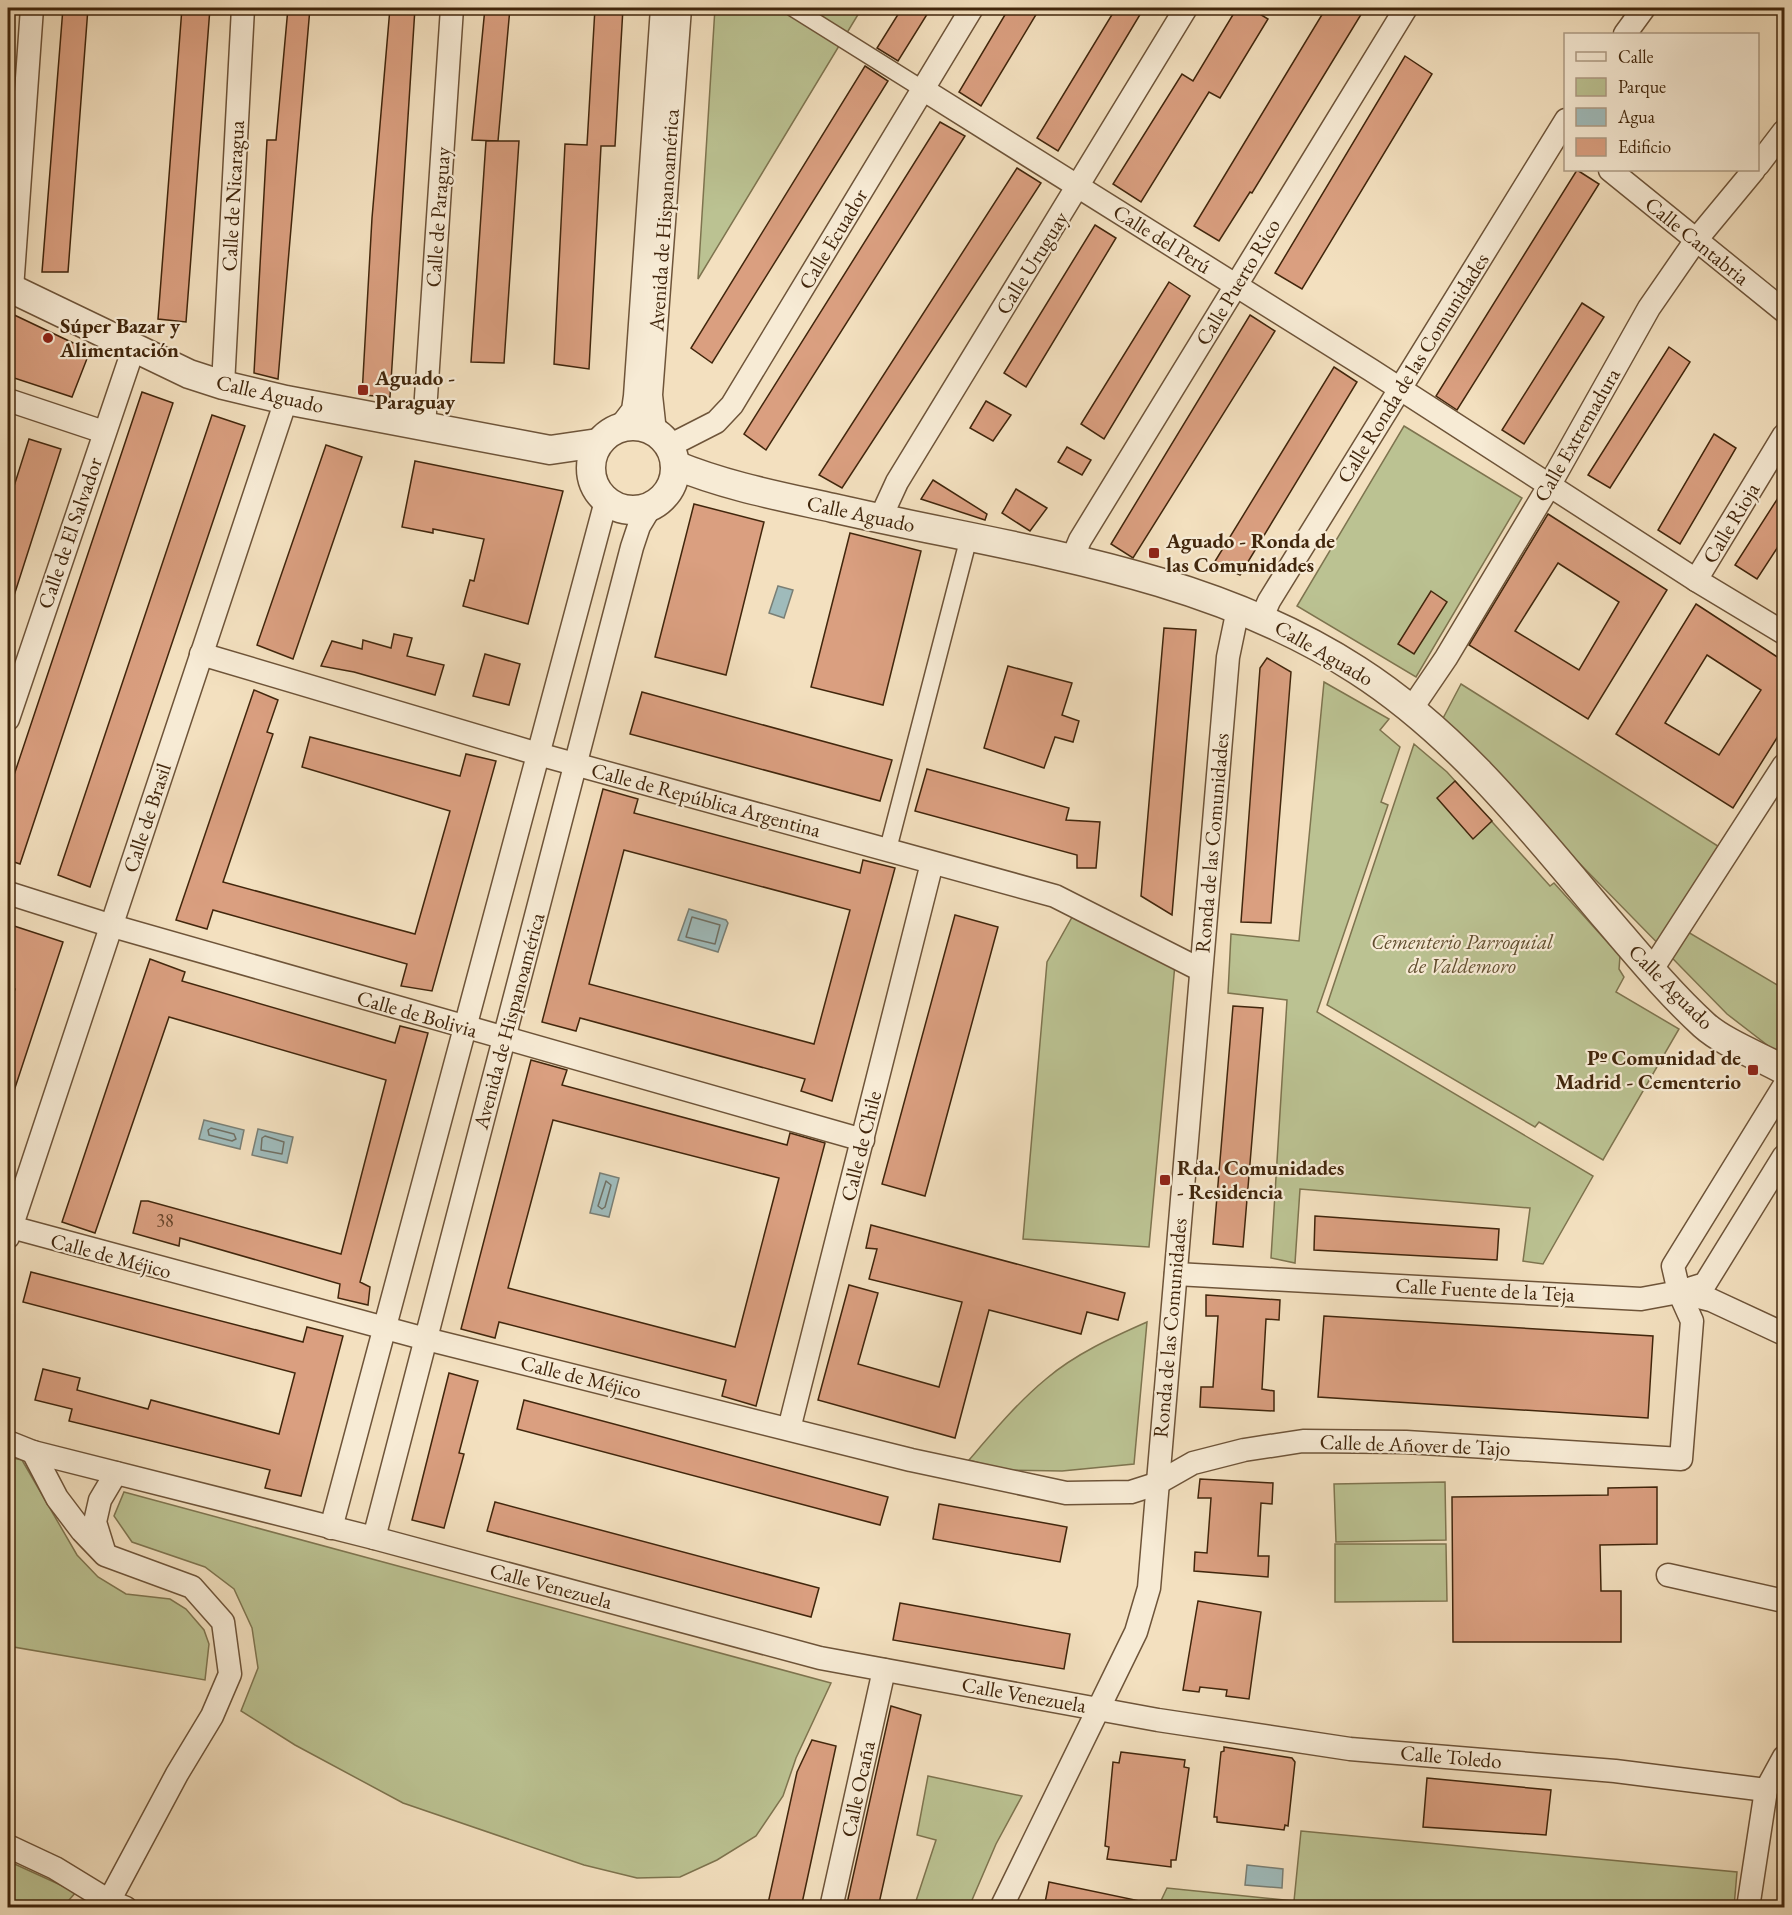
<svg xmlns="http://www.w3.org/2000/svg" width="1792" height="1915" viewBox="0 0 1792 1915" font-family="'EB Garamond',serif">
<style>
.green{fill:#bbc292;stroke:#7e744f;stroke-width:1.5}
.water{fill:#9fbbbb;stroke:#797f75;stroke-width:1.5}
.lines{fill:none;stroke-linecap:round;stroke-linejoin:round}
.shore{stroke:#707064;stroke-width:1.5}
.building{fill:#da9f80;stroke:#41260c;stroke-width:1.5;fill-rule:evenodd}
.pedestrian-casing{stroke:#6e5439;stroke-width:19}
.minor-casing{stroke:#6e5439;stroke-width:25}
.tertiary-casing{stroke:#6e5439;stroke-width:31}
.pedestrian{stroke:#f7ebd5;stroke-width:16}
.minor{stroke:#f7ebd5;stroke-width:22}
.tertiary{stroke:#f7ebd5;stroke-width:28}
.poi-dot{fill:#8f2418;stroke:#f7ebd5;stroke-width:2}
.labels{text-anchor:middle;stroke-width:4.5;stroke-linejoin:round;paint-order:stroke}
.number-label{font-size:18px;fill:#674429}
.street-label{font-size:21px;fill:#41260c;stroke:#f7ebd5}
.poi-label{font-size:21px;font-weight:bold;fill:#41260c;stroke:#f7ebd5;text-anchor:start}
.park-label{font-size:21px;font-style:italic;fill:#604d2e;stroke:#f7ebd5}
</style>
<rect width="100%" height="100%" fill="#f3e0bf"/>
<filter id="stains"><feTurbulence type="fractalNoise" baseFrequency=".00333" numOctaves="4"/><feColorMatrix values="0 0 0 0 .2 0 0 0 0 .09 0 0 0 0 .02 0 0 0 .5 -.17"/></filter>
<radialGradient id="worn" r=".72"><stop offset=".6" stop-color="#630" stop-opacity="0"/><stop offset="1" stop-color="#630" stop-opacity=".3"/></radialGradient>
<g class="green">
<path d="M715,8H862L698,279Z"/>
<path d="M1404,426L1522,498L1416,677L1297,606Z"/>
<path d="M1324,682L1389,719L1380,730L1400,747L1381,802L1388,805L1317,1012L1593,1176L1543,1264L1523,1261L1530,1208L1300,1189L1295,1263L1271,1258L1287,1000L1228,993L1231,934L1299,941Z"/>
<path d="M1461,684L1721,848L1671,922L1784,989V1058L1727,1014L1441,722Z"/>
<path d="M1414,744L1447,772L1550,886L1554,883L1620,956L1619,969L1624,977L1616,992L1679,1029L1603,1160L1539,1122L1535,1127L1327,1005Z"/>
<path d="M1075,912L1175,964L1149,1247L1023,1239L1047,962Z"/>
<path d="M1147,1322L1134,1464L1062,1471L1003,1470L969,1460C993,1432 1017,1403 1046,1379C1075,1354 1113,1337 1147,1322Z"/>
<path d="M8,1457L22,1460L77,1555L98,1577L126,1594L170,1599L186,1609L204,1630L209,1644L205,1680L8,1646Z"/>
<path d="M1445,1482L1446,1540L1336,1542L1334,1484Z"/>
<path d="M124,1492L831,1683L796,1758L783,1796L756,1836L717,1860L680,1877L637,1878L584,1865L403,1803L295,1745L241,1711L258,1668L252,1628L234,1589L205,1567L132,1542L114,1516Z"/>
<path d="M1335,1544H1446L1447,1601L1335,1602Z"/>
<path d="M928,1776L1022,1796L996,1844L969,1907H914L936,1840L917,1835Z"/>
<path d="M1301,1831L1737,1872L1734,1907H1158L1167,1888L1294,1901Z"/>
<path d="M8,1861L76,1892L63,1907L8,1908Z"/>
</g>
<g class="water">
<path d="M778,586L793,590L784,618L769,613Z"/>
<path d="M689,909L726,920L728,923L718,952L678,940Z"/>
<path d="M204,1120L244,1130L240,1149L199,1139Z"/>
<path d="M258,1129L293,1137L287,1163L252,1155Z"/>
<path d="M600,1173L619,1178L609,1217L590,1213Z"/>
<path d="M1247,1865L1283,1869L1282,1888L1245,1885Z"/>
</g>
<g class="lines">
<g class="shore">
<path d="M692,917L720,925L715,944L686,937Z"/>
<path d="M211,1128L234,1134L236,1139L232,1141L209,1135L208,1130Z"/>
<path d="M265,1136L284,1142L282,1154L261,1150L262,1138Z"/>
<path d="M606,1181L611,1185L605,1207L602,1209L598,1206Z"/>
</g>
</g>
<g class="building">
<path d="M63,8H88L68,272H42Z"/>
<path d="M182,8H210L186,322L158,319Z"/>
<path d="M288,8H310L278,379L254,373L267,140H276Z"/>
<path d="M390,8H415L390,397L362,395L372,218Z"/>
<path d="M485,8H510L498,141L472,140Z"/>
<path d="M595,8H623L615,146H601L589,369L554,364L565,144L587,145Z"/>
<path d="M902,8H931L898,61L877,48Z"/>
<path d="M1009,8H1040L981,106L959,92Z"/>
<path d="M1116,8H1144L1058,151L1037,138Z"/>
<path d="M1237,8H1250L1268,19L1220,98L1209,92L1141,202L1113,184L1182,74L1193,81Z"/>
<path d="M1326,8H1365L1252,193L1250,192L1219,241L1194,226Z"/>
<path d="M1405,56L1432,74L1302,289L1275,273Z"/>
<path d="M865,66L888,81L712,363L691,348Z"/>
<path d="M940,122L965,136L766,450L744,434Z"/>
<path d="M486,141H519L504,363L471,362Z"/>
<path d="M1017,168L1041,183L842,488L819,475Z"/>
<path d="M1577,170L1599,184L1457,410L1436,396Z"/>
<path d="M1095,225L1116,238L1026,387L1004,373Z"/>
<path d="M1169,282L1190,296L1104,439L1081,424Z"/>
<path d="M1582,303L1604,317L1524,444L1502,430Z"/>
<path d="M8,312L90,351L72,397L8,376Z"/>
<path d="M1250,315L1275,331L1133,558L1111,544Z"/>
<path d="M1669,347L1690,362L1610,488L1588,475Z"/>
<path d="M1334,367L1357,382L1240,575L1214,563Z"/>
<path d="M142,392L173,403L20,864L8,860V793Z"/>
<path d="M986,401L1011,415L993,441L970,428Z"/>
<path d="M212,415L245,426L90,887L58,875Z"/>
<path d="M1714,434L1736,448L1680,544L1658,530Z"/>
<path d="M29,439L61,449L11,605L8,604V505Z"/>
<path d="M326,445L362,457L293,659L257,645Z"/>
<path d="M1067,447L1091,460L1082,475L1058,462Z"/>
<path d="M415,461L563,491L528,624L463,606L470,580L474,581L484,539L433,529V533L402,527Z"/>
<path d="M933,480L987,514L985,520L921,499Z"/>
<path d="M1785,487V536L1757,579L1735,565Z"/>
<path d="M1016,489L1047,508L1030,531L1002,513Z"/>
<path d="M694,504L764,522L726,675L655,657Z"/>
<path d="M1548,514L1667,590L1588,719L1469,645ZM1558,563L1619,602L1579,670L1515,631Z"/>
<path d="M850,533L921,551L883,705L811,687Z"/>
<path d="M1431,591L1447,602L1414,654L1398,644Z"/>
<path d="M1696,604L1785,662V725L1733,808L1616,734ZM1707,655L1761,690L1719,755L1665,723Z"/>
<path d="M1164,628L1196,630L1172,915L1141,896Z"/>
<path d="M394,634L412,638L407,656L444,665L435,695L354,672L321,666L332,641L362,649L363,640L391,648Z"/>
<path d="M485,654L520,664L509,705L473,696Z"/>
<path d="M1267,658L1291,672L1271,923L1241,922L1260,668Z"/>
<path d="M1008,666L1072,683L1062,715L1079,721L1073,742L1055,737L1044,768L984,748Z"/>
<path d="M254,690L278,700L267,732L273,734L223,882L415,934L450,811L302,767L310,737L460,776L466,754L496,761L432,991L401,986L407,964L213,910L207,929L176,920Z"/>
<path d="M642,692L892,760L880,801L630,734Z"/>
<path d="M927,769L1069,808L1066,820L1100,822L1096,868H1077V855L915,811Z"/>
<path d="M1455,781L1492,821L1473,839L1437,798Z"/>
<path d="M603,789L638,799L634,813L860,873L863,860L895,868L832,1101L801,1091L805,1079L580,1018L576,1031L542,1022ZM624,850L850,910L814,1044L589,984Z"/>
<path d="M955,915L998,927L925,1196L882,1184Z"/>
<path d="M8,924L63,942L11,1100H8V1010L15,989L8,988Z"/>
<path d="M150,959L185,972L182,981L395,1043L400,1026L428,1033L360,1282L370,1287L368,1305L338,1298L340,1284L180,1238L179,1246L133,1233L141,1201H148L341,1254L386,1080L169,1017L95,1233L62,1222Z"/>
<path d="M1233,1006L1263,1008L1243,1247L1213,1244Z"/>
<path d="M531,1060L567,1070L562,1085L787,1145L790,1133L825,1143L756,1406L722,1396L726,1380L499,1322L495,1338L461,1329ZM553,1120L779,1178L735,1347L508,1288Z"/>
<path d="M1315,1216L1499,1229L1497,1260L1314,1250Z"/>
<path d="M871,1225L1125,1293L1118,1320L1087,1312L1081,1334L989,1310L955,1438L818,1400L849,1285L878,1293L858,1364L939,1387L962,1302L869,1279L877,1249L866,1248Z"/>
<path d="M31,1272L303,1342L307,1327L343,1336L301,1496L265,1488L270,1470L69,1421L72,1409L35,1400L43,1369L80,1378L77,1390L148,1409L151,1400L279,1434L295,1373L23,1302Z"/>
<path d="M1206,1295L1280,1300L1279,1320L1266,1319L1262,1389L1274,1391V1411L1200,1407L1201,1387H1213L1218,1316H1206Z"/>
<path d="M1324,1316L1653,1336L1648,1418L1318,1397Z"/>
<path d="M449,1373L478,1381L459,1453L464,1454L444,1528L412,1520Z"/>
<path d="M524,1400L888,1497L880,1525L517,1429Z"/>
<path d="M1200,1479L1273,1483L1272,1504L1261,1503L1258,1556H1269L1268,1577L1194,1571L1195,1552L1207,1553L1211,1498H1198Z"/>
<path d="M1657,1487V1544L1600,1545L1601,1591H1621V1642H1453L1452,1497L1608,1495V1488Z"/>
<path d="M495,1502L819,1588L811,1617L487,1531Z"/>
<path d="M939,1504L1067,1527L1060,1562L933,1539Z"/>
<path d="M1198,1601L1261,1612L1249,1699L1226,1696L1227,1690L1200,1687L1199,1692L1183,1690Z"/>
<path d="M900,1603L1070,1634L1064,1669L893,1640Z"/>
<path d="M891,1706L921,1715L878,1908H846Z"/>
<path d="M812,1740L836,1746L801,1908H767L797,1772Z"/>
<path d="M1224,1747L1292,1758L1295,1762L1288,1826L1285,1825L1284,1830L1217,1822V1817H1214L1221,1752L1224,1751Z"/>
<path d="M1121,1752L1185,1760L1184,1767L1189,1768L1176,1860H1171V1867L1107,1859L1109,1847L1105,1846L1113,1762L1119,1763Z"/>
<path d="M1427,1778L1551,1790L1546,1835L1423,1827Z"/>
<path d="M1049,1882L1140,1901V1908H1044Z"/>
</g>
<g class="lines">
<defs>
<g id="pedestrian">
<path d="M793,8L924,90"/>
<path d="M888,849L969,537"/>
</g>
<g id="minor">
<path d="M1625,34L1644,8"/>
<path d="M924,90L1371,370L1696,580L1784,633"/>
<path d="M1758,165L1784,131"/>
<path d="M1610,170L1784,311"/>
<path d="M12,289L32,8"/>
<path d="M223,385L243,8"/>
<path d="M8,400L104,432"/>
<path d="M424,427L452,8"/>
<path d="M620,427L633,410L635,396L662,8"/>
<path d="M655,432L651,395L680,8"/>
<path d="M669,446L716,422L732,405L972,8"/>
<path d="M880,519L897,482L1186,8"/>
<path d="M1072,559L1080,540L1406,8"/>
<path d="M1696,580L1784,435"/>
<path d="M1262,617L1269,601L1566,120"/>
<path d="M201,654L538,754L1055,896L1201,970"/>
<path d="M1412,708L1446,658L1549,486L1649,308L1696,240L1754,170"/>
<path d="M8,719L134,347"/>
<path d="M8,893L109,925L863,1140"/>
<path d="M1651,971L1784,765"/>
<path d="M1784,1086L1673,1266L1679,1292L1705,1284L1784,1156"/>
<path d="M11,1227L426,1339L911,1460L1066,1493L1131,1492L1156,1484L1193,1463L1244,1450L1303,1441L1406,1442L1681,1459L1692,1321L1679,1292"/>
<path d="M8,1237L286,400"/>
<path d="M1176,1274L1641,1299L1679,1292L1711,1300L1784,1334"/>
<path d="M789,1429L932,863"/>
<path d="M8,1442L33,1452L374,1538L820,1658L1158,1720L1350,1749L1615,1771L1766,1790"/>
<path d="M33,1452L57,1498L82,1531L105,1555L192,1587L223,1622L230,1674L212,1716L177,1774L109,1901"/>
<path d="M331,1528L606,501"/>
<path d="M374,1538L632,547L639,526L651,506"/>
<path d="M104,1551L95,1522L100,1500L116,1473"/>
<path d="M1668,1575L1784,1601"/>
<path d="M8,1846L55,1868L109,1901L126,1908"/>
<path d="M831,1908L884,1670"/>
<path d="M1001,1908L1136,1632L1149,1588L1228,657L1238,609"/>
<path d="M1748,1908L1766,1790L1784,1757"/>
</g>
<g id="tertiary">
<path d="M8,287L189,374L223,385L286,400L550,450L598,443"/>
<circle cx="633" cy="468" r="42"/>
<path d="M675,465C726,486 779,496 833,508C1010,549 1201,569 1357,670C1457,734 1531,829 1607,919C1638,955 1669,993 1704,1025C1724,1043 1761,1057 1784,1070"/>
</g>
</defs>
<use href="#pedestrian" class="pedestrian-casing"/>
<use href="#minor" class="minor-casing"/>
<use href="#tertiary" class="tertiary-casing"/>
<use href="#pedestrian" class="pedestrian"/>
<use href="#minor" class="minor"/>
<use href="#tertiary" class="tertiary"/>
</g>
<g class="poi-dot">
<circle cx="48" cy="338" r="6"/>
<rect x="357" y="384" width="12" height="12" rx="3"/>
<rect x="1148" y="547" width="12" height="12" rx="3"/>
<rect x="1747" y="1064" width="12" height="12" rx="3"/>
<rect x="1159" y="1174" width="12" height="12" rx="3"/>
</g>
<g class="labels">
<g class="number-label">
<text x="165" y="1227">38</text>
</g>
<g class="street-label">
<text transform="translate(233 196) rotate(-87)" y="7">Calle de Nicaragua</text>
<text transform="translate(438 217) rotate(-86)" y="7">Calle de Paraguay</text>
<text transform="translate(664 220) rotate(-86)" y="7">Avenida de Hispanoamérica</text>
<text transform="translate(833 239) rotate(-59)" y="7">Calle Ecuador</text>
<text transform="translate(1162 239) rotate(32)" y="7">Calle del Perú</text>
<text transform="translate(1697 241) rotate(39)" y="7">Calle Cantabria</text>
<text transform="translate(1032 263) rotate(-58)" y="7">Calle Uruguay</text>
<text transform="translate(1238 282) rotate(-59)" y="7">Calle Puerto Rico</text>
<text transform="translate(1413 368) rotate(-58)" y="7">Calle Ronda de las Comunidades</text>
<text transform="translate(270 394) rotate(13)" y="7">Calle Aguado</text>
<text transform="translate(1577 435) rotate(-60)" y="7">Calle Extremadura</text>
<text transform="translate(861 514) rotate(12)" y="7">Calle Aguado</text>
<text transform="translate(1731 523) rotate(-59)" y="7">Calle Rioja</text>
<text transform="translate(70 533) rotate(-71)" y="7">Calle de El Salvador</text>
<text transform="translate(1324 653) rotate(30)" y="7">Calle Aguado</text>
<text transform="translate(706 800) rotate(15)" y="7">Calle de República Argentina</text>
<text transform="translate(147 818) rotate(-72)" y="7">Calle de Brasil</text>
<text transform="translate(1212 843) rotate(-85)" y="7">Ronda de las Comunidades</text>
<text transform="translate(1671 987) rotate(45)" y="7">Calle Aguado</text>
<text transform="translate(417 1014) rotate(16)" y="7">Calle de Bolivia</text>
<text transform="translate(509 1021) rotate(-75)" y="7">Avenida de Hispanoamérica</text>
<text transform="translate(861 1146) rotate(-76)" y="7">Calle de Chile</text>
<text transform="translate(111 1256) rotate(15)" y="7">Calle de Méjico</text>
<text transform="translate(1485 1290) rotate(3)" y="7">Calle Fuente de la Teja</text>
<text transform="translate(1170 1328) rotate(-85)" y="7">Ronda de las Comunidades</text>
<text transform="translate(581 1377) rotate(14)" y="7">Calle de Méjico</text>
<text transform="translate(1415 1445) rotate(2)" y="7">Calle de Añover de Tajo</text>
<text transform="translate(551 1586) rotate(15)" y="7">Calle Venezuela</text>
<text transform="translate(1024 1695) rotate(10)" y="7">Calle Venezuela</text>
<text transform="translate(1451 1757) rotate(5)" y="7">Calle Toledo</text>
<text transform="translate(858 1789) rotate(-78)" y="7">Calle Ocaña</text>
</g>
<g class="poi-label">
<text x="60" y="333">Súper Bazar y<tspan x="60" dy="24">Alimentación</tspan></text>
<text x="375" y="385">Aguado -<tspan x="375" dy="24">Paraguay</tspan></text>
<text x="1166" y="548">Aguado - Ronda de<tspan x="1166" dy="24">las Comunidades</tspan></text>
<text x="1741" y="1065" text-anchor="end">Pº Comunidad de<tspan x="1741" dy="24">Madrid - Cementerio</tspan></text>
<text x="1177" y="1175">Rda. Comunidades<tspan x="1177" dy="24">- Residencia</tspan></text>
</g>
<g class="park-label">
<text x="1462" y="949">Cementerio Parroquial<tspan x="1462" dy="24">de Valdemoro</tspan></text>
</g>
</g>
<rect width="1792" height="1915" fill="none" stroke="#f3e0bf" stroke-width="30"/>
<rect x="9" y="9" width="1774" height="1897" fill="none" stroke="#41260c" stroke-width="3"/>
<rect x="15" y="15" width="1762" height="1885" fill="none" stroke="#41260c" stroke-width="1.5"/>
<rect x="1564" y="33" width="195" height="138" fill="#f7ebd5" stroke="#ae9c85" stroke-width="1.5"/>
<rect x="1576" y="52" width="30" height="9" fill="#f7ebd5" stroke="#ae9c85" stroke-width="1.5"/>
<text x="1618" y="63" font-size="18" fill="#41260c">Calle</text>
<rect x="1576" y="78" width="30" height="18" fill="#bbc292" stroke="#ae9c85" stroke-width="1.5"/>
<text x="1618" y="93" font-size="18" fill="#41260c">Parque</text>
<rect x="1576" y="108" width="30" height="18" fill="#9fbbbb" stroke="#ae9c85" stroke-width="1.5"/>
<text x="1618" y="123" font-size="18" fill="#41260c">Agua</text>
<rect x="1576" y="138" width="30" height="18" fill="#da9f80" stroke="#ae9c85" stroke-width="1.5"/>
<text x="1618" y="153" font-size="18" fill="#41260c">Edificio</text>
<rect width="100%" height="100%" filter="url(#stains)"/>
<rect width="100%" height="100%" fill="url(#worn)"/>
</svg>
